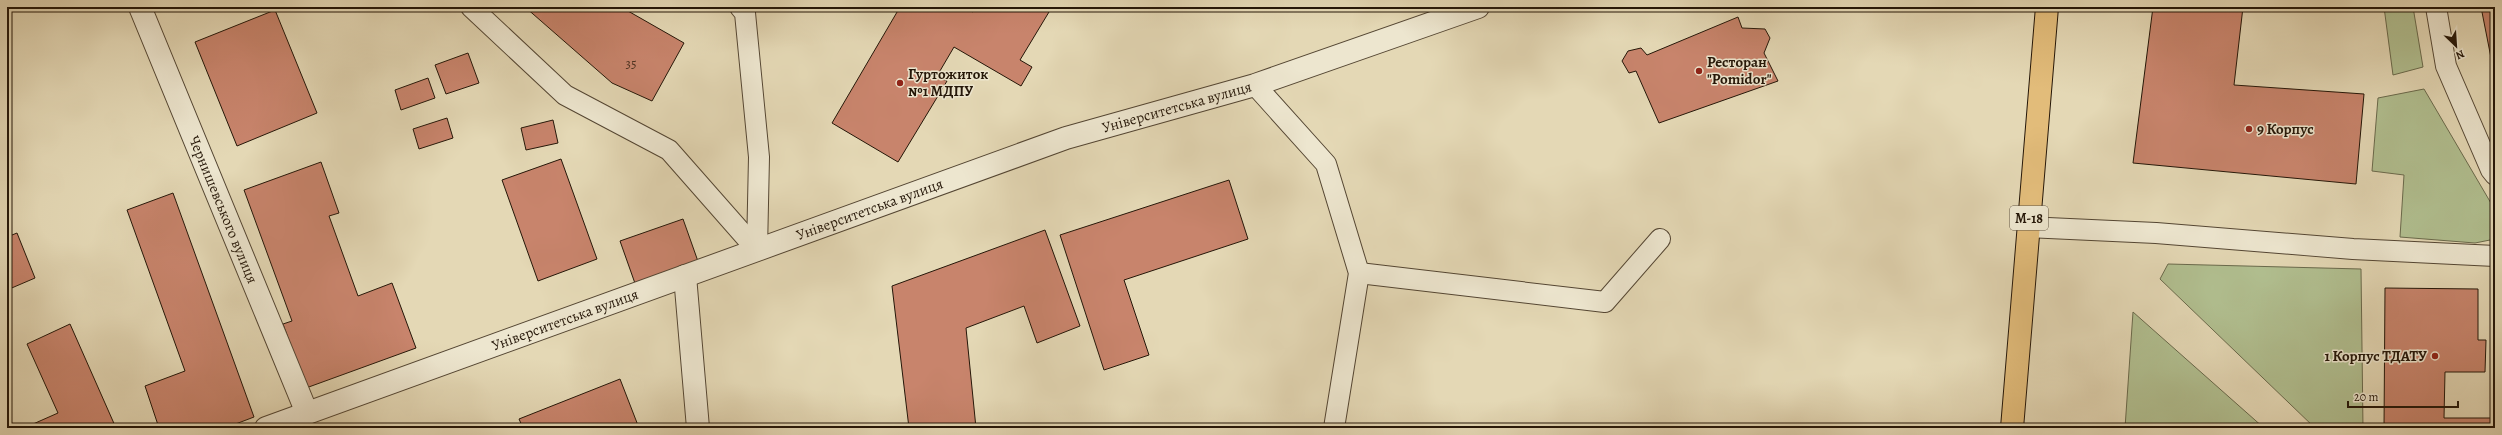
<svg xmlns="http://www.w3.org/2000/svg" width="2502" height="435" viewBox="0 0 2502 435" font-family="Alegreya,serif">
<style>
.green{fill:#b1bf90;stroke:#6a6a4c}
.building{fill:#c8846c;stroke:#241608}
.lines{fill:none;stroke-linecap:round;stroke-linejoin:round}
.service-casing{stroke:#544633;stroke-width:22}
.minor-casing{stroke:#544633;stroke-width:24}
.trunk-casing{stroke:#241608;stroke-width:24}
.service{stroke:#ede6cf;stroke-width:20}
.minor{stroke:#ede6cf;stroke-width:22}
.trunk{stroke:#e2bc7a;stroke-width:22}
.poi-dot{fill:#8f2418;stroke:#ede6cf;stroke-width:1.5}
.labels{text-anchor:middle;stroke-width:3;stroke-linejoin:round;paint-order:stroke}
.number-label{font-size:13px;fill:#4d3221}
.shield{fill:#ede6cf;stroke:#605444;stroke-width:1}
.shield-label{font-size:14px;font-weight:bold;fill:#241608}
.poi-label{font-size:15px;font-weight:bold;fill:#241608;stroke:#ede6cf;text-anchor:start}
.street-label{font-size:15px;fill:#241608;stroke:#ede6cf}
</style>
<rect width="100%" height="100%" fill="#e4d8b5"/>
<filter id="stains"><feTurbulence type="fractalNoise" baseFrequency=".005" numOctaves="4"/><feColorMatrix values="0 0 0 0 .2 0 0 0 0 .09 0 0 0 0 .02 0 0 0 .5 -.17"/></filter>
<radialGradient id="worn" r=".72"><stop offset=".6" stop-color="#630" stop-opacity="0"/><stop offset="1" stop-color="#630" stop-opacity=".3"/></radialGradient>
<g class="green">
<path d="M2384,7H2413L2423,67L2393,75Z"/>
<path d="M2424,89L2495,210V239L2475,243L2400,237L2404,175L2372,171L2378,98Z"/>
<path d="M2168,264L2361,269L2363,428H2315L2160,279Z"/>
<path d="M2133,312L2264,428H2125Z"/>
</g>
<g class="building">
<path d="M525,7H621L684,43L652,101L612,83Z"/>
<path d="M900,7H965L973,12L976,7H1052L1020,60L1032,67L1021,86L954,47L937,76L947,81L898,162L832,123Z"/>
<path d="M2153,7H2243L2234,85L2364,94L2356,184L2133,163Z"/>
<path d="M2481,7H2495V78Z"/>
<path d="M275,10L317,113L237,146L195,42Z"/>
<path d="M1738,17L1742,28L1765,29L1770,38L1764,53L1778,81L1659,123L1636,71L1629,73L1622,61L1628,51L1641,48L1647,55Z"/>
<path d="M468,53L479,83L446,94L435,65Z"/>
<path d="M428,78L435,98L401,110L395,90Z"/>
<path d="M447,118L453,138L419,149L413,129Z"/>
<path d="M553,120L558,143L526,150L521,128Z"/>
<path d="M561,159L597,259L538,281L502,180Z"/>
<path d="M321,162L339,213L329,216L358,296L392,283L416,348L306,388L283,324L292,321L244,190Z"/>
<path d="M1229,180L1248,239L1124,280L1149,355L1104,370L1060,235Z"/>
<path d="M173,193L254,417L225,428H159L145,386L185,371L127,210Z"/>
<path d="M683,219L700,267L637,289L620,241Z"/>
<path d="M1045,230L1080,326L1037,343L1024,306L966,328L976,428H909L892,286Z"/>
<path d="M17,233L35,278L7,290V237Z"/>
<path d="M2385,288L2478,289V340H2486L2485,372H2445L2444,418H2495V428H2384Z"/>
<path d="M70,324L116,428H24L58,413L27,344Z"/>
<path d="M620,379L639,428H523L519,419Z"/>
</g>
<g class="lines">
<defs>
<g id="service">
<path d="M471,7L565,95L669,150L757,250"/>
<path d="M740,7L745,13L759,157L757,250"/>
<path d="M2436,7L2446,66L2491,170L2495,175"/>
<path d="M1255,85L1326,164L1359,273L1334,428"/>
<path d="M2029,227L2156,233L2353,249L2495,256"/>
<path d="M1359,273L1605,302L1660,239"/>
</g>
<g id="minor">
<path id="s1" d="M140,7L307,413"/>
<path d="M685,276L698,428"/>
<path id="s2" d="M266,428L1066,138L1255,85L1478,7"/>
</g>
<path id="trunk" d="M2012,428L2047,7"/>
</defs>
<use href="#service" class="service-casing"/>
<use href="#minor" class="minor-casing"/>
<use href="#trunk" class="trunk-casing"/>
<use href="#service" class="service"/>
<use href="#minor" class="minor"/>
<use href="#trunk" class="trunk"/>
</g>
<g class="poi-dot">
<circle cx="1699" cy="71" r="4"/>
<circle cx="900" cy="83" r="4"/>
<circle cx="2249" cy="129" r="4"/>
<circle cx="2435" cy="356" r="4"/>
</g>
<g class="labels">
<g class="number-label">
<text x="631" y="68">35</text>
</g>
<rect class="shield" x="2010" y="206" width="38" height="24" rx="3"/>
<g class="shield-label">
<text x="2029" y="223">М-18</text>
</g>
<g class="poi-label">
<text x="1707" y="67">Ресторан<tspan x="1707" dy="17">"Pomidor"</tspan></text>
<text x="908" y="79">Гуртожиток<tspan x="908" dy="17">№1 МДПУ</tspan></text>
<text x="2257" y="134">9 Корпус</text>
<text x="2427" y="361" text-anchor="end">1 Корпус ТДАТУ</text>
</g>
<g class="street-label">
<text dy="5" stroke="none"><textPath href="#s2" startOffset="966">Університетська вулиця</textPath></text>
<text dy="5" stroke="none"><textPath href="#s2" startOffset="642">Університетська вулиця</textPath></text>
<text dy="5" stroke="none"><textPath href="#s1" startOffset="219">Чернишевського вулиця</textPath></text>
<text dy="5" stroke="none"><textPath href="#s2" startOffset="318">Університетська вулиця</textPath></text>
</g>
</g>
<rect width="2502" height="435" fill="none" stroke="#e4d8b5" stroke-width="24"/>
<rect x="8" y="8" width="2486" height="419" fill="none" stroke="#241608" stroke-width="2"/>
<rect x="12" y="12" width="2478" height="411" fill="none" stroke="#241608"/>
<g transform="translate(2456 46) rotate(155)" stroke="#ede6cf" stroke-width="3" paint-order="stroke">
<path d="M0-3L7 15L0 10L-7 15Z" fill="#241608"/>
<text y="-6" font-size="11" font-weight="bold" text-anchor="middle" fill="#241608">N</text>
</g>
<path d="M2348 401v6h110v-6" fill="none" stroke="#241608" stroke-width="2"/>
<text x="2354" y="401" font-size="12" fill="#241608" stroke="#ede6cf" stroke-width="3" paint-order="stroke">20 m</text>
<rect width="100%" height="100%" filter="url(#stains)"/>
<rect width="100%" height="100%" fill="url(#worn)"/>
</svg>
